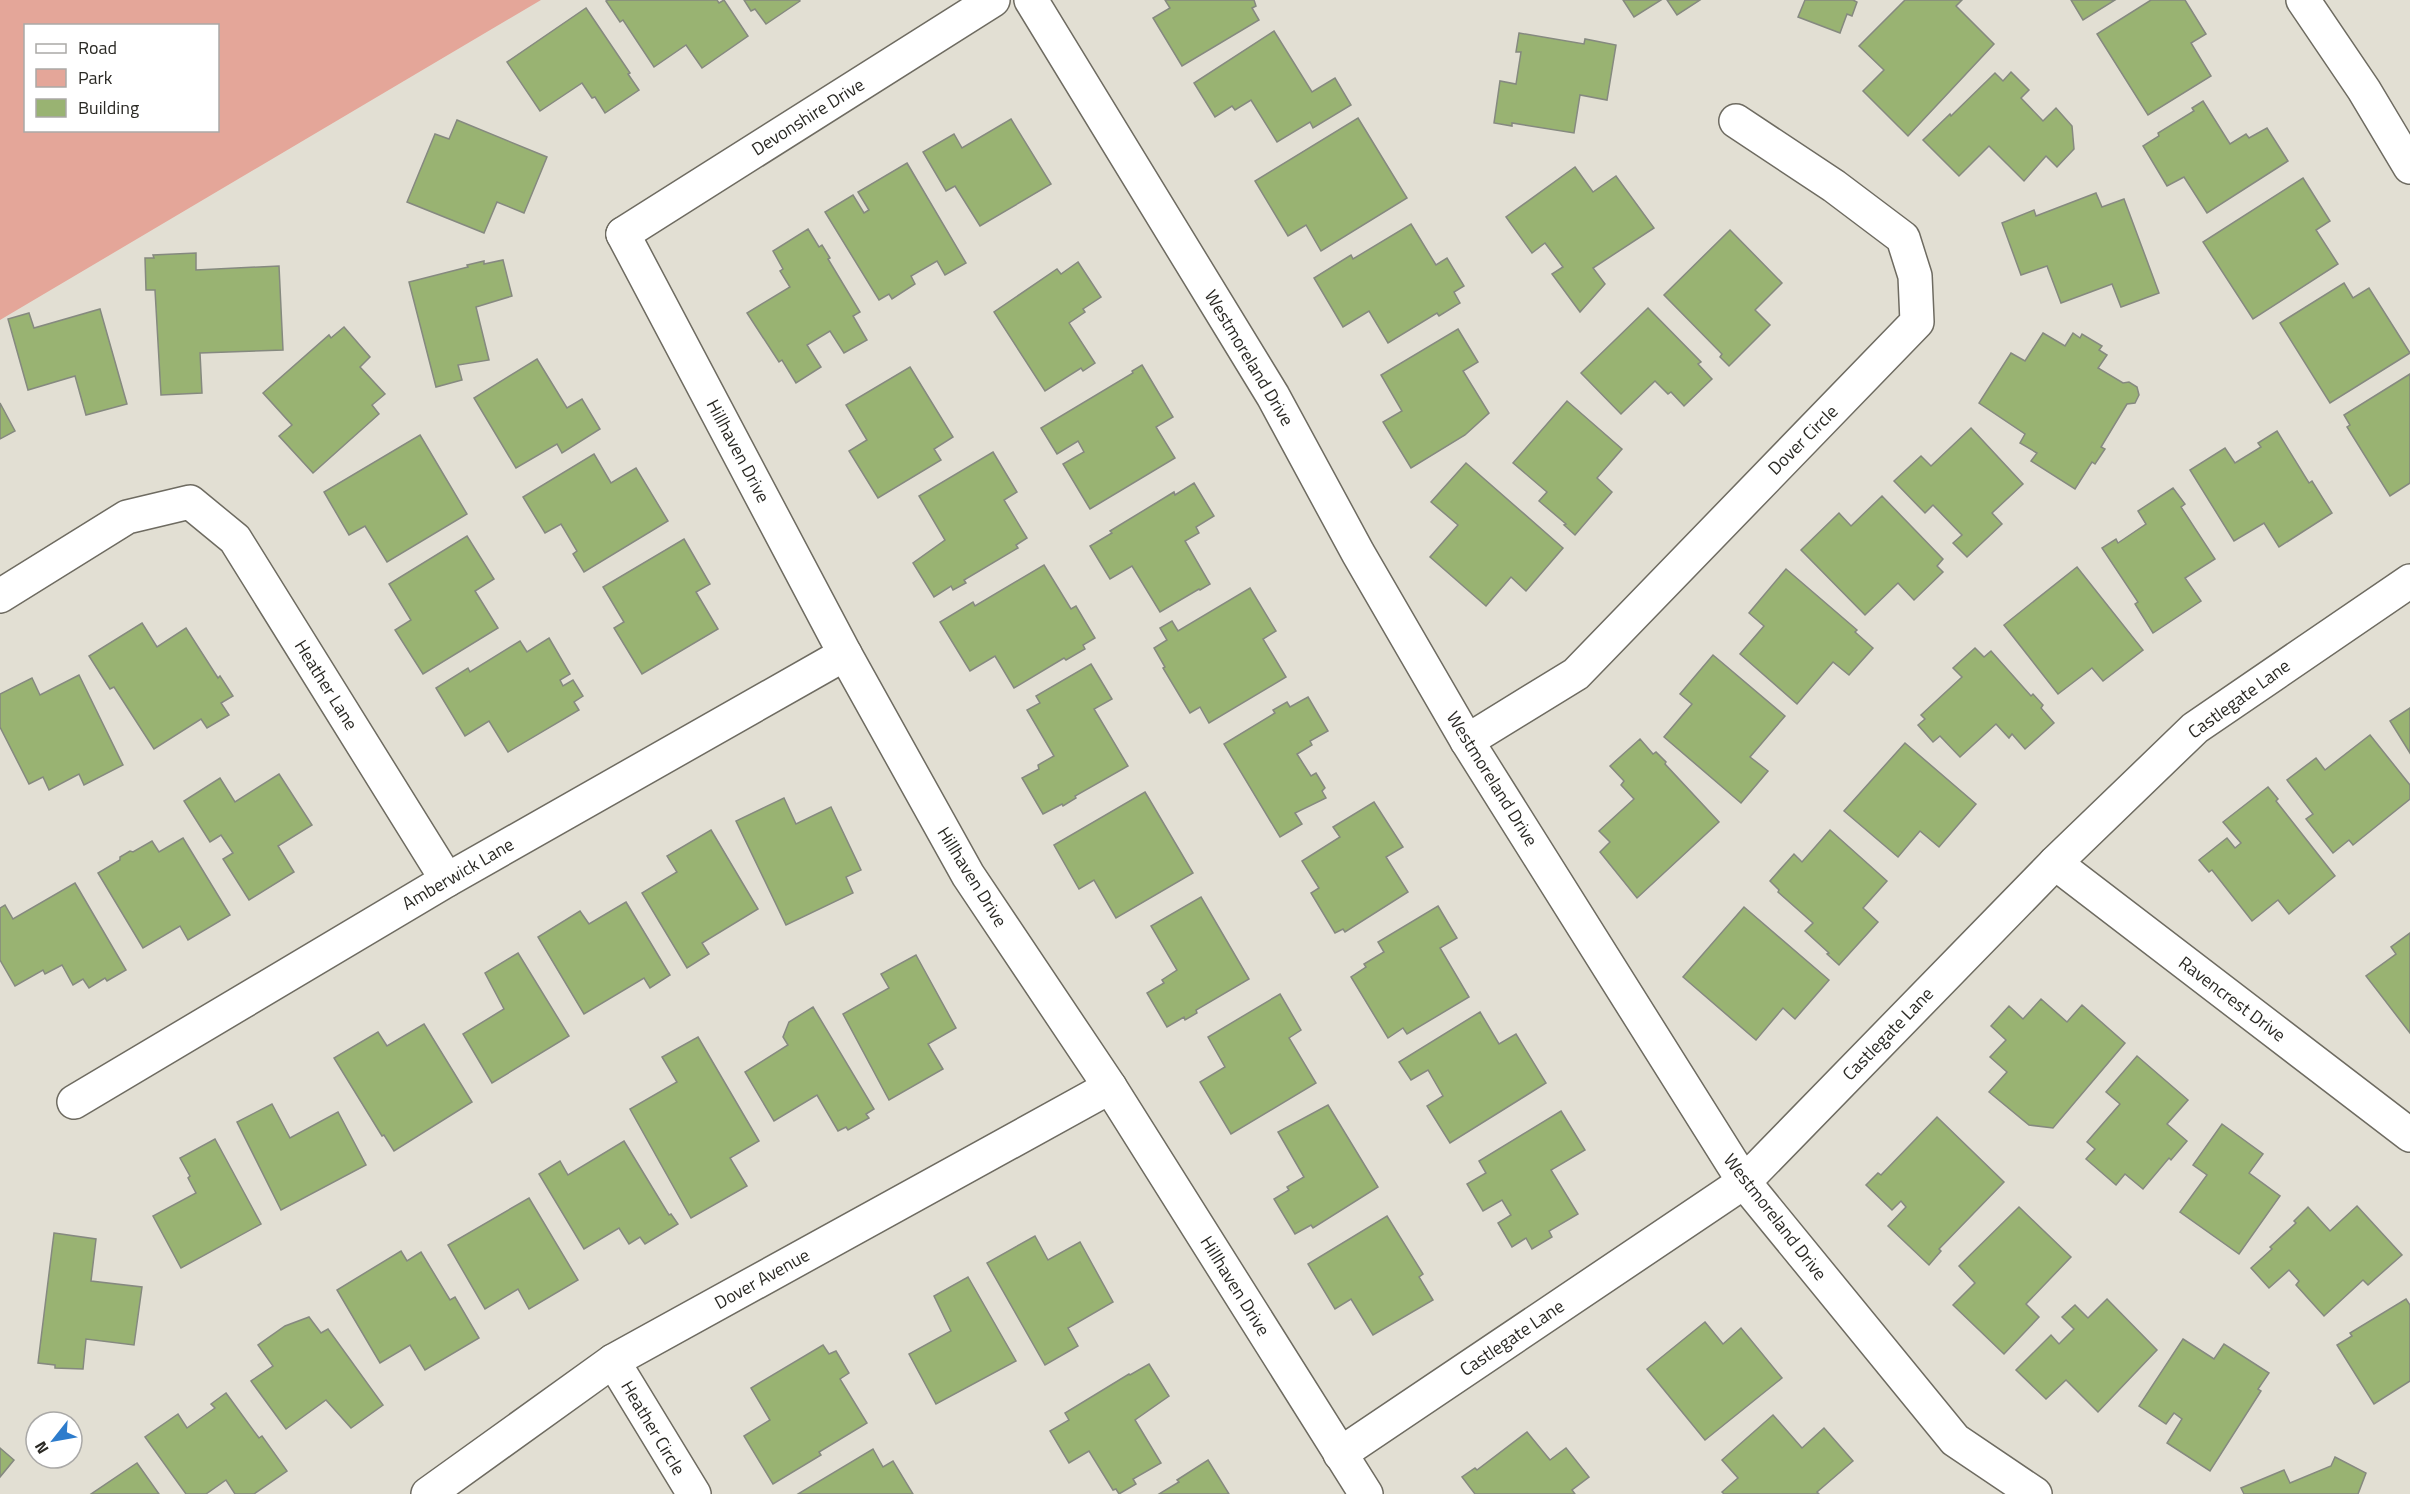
<svg xmlns="http://www.w3.org/2000/svg" width="2410" height="1494" viewBox="0 0 2410 1494" font-family="'Titillium Web',sans-serif">
<style>
.green{fill:#e4a699;fill-rule:evenodd}
.building{fill:#99b372;stroke:#85897f;stroke-width:1.5}
.lines{fill:none;stroke-linecap:round;stroke-linejoin:round}
.street-casing{stroke:#6e6b61;stroke-width:36}
.secondary-casing{stroke:#6e6b61;stroke-width:36}
.street{stroke:#fff;stroke-width:33}
.secondary{stroke:#fff;stroke-width:33}
.labels{text-anchor:middle;stroke-width:4.5;stroke-linejoin:round;paint-order:stroke}
.street-label{font-size:18px;fill:#2a2924;stroke:#fff}
</style>
<rect width="100%" height="100%" fill="#e2dfd3"/>
<path class="green" d="M0,0H541L0,320ZM26,26H218V130H26Z"/>
<g class="building">
<path d="M608,0H717L719,3L724,0L748,36L702,68L686,45L654,67L623,20L620,22L606,1Z"/>
<path d="M744,0H799L800,1L766,24L755,9L751,11Z"/>
<path d="M1165,0H1254L1256,6L1252,8L1259,20L1182,66L1153,18L1170,8Z"/>
<path d="M1623,0H1661L1634,17Z"/>
<path d="M1667,0H1700L1677,15Z"/>
<path d="M1805,0H1853L1857,2L1852,16L1847,14L1840,33L1798,17Z"/>
<path d="M1905,0H1962L1956,6L1994,44L1908,136L1863,91L1884,70L1859,46Z"/>
<path d="M2071,0H2115L2083,20Z"/>
<path d="M2151,0H2185L2206,34L2191,43L2211,76L2148,115L2097,34Z"/>
<path d="M586,8L630,73L628,74L639,90L605,113L595,97L592,98L582,83L540,111L507,62Z"/>
<path d="M1274,31L1312,92L1335,78L1351,105L1313,128L1310,122L1277,142L1251,100L1235,110L1232,106L1215,117L1194,83Z"/>
<path d="M1519,33L1584,44L1585,39L1616,45L1607,100L1580,95L1574,133L1512,123V126L1494,123L1500,81L1516,84L1521,52H1516Z"/>
<path d="M2011,72L2029,90L2021,98L2043,121L2056,108L2072,126L2074,149L2057,167L2046,156L2024,181L1989,146L1959,176L1923,140L1950,114L1951,116L1995,73L2003,81Z"/>
<path d="M2203,101L2230,144L2246,134L2249,138L2267,128L2288,161L2207,213L2184,177L2167,186L2143,146L2159,136L2158,133L2194,111L2192,108Z"/>
<path d="M1358,118L1407,198L1321,251L1306,225L1288,236L1255,181Z"/>
<path d="M1011,119L1051,184L980,226L955,186L946,191L923,152L954,134L962,148Z"/>
<path d="M457,120L547,157L524,213L497,202L484,233L407,202L435,134L449,139Z"/>
<path d="M907,163L966,263L945,275L937,261L911,276L915,284L892,299L889,294L879,300L825,212L853,195L864,213L869,210L858,192Z"/>
<path d="M1575,167L1593,192L1616,176L1654,228L1593,268L1605,284L1580,312L1552,274L1563,267L1545,243L1532,253L1506,217Z"/>
<path d="M2303,178L2330,221L2316,230L2338,264L2253,319L2203,242Z"/>
<path d="M2096,193L2102,207L2124,199L2159,293L2121,307L2112,284L2061,303L2047,266L2021,275L2002,223L2034,210L2036,216Z"/>
<path d="M1411,224L1436,265L1447,258L1464,286L1454,292L1460,303L1439,316L1437,313L1388,343L1369,311L1343,327L1314,278L1351,255L1353,259Z"/>
<path d="M808,229L819,247L822,245L830,258L828,259L860,312L853,316L867,340L844,353L830,331L807,345L821,367L796,383L782,360L779,362L747,313L790,287L780,271L783,269L773,251Z"/>
<path d="M1730,230L1782,283L1755,310L1770,325L1729,366L1720,357L1722,354L1664,295Z"/>
<path d="M196,253V270L279,266L283,350L200,353L202,393L161,395L155,290H146L145,258H154L153,255Z"/>
<path d="M503,260L512,296L476,307L489,360L458,365L462,380L436,387L409,282L468,267L467,265L484,261V264Z"/>
<path d="M1078,262L1101,297L1083,309L1085,312L1069,323L1095,363L1083,371L1081,368L1045,391L994,312L1057,269L1061,274Z"/>
<path d="M2344,283L2353,298L2369,288L2410,353L2330,403L2280,323Z"/>
<path d="M1648,308L1701,362L1698,364L1712,379L1684,406L1671,392L1668,394L1655,381L1621,414L1581,373Z"/>
<path d="M100,309L127,404L86,415L75,376L28,390L8,319L29,313L34,328Z"/>
<path d="M344,327L370,357L360,367L385,394L372,405L379,414L313,473L279,436L292,425L263,393L329,335L331,338Z"/>
<path d="M1458,329L1478,362L1463,371L1489,413L1465,435L1411,468L1383,422L1402,411L1381,375Z"/>
<path d="M2043,333L2065,346L2073,333L2080,338L2082,334L2102,346L2099,350L2107,355L2098,368L2123,383L2129,382L2137,387L2139,395L2135,403L2127,404L2101,447L2105,449L2095,464L2092,462L2075,489L2031,461L2037,453L2020,443L2025,434L1979,403L2011,353L2025,361Z"/>
<path d="M537,359L567,408L582,399L600,429L562,453L557,444L516,468L474,398Z"/>
<path d="M1142,365L1173,417L1156,427L1175,458L1090,509L1063,464L1084,452L1078,441L1057,454L1041,428L1133,373L1132,371Z"/>
<path d="M910,367L953,437L934,449L941,460L878,498L849,451L867,440L846,405Z"/>
<path d="M2410,374V483L2390,496L2347,427L2350,425L2344,415Z"/>
<path d="M1567,401L1622,449L1597,478L1612,492L1575,535L1564,525L1566,524L1539,501L1547,492L1513,463Z"/>
<path d="M0,403L15,431L0,439Z"/>
<path d="M1971,428L2023,484L1992,513L2002,524L1967,557L1953,543L1962,535L1933,505L1925,513L1894,481L1921,456L1931,466Z"/>
<path d="M2277,431L2309,483L2312,481L2332,513L2279,547L2264,523L2234,541L2190,470L2225,448L2235,463L2261,447L2258,443Z"/>
<path d="M420,435L467,514L387,562L365,526L349,535L324,492Z"/>
<path d="M993,452L1017,492L1004,500L1027,538L1016,545L1018,548L964,580L966,583L953,590L951,586L934,597L913,563L945,540L919,496Z"/>
<path d="M594,454L611,483L636,468L668,521L584,572L573,554L577,551L561,524L545,533L523,497Z"/>
<path d="M1466,463L1563,548L1526,591L1511,577L1486,606L1430,557L1458,525L1431,502Z"/>
<path d="M1194,483L1214,516L1196,527L1199,533L1185,541L1210,584L1200,590L1199,589L1160,612L1132,566L1110,579L1090,546L1112,533L1110,531L1174,492L1175,495Z"/>
<path d="M2173,488L2185,504L2181,507L2215,559L2185,578L2201,601L2153,633L2135,604L2138,602L2102,548L2116,539L2118,543L2146,524L2138,511Z"/>
<path d="M1882,496L1943,559L1937,566L1943,572L1914,600L1898,583L1865,615L1801,550L1839,513L1851,526Z"/>
<path d="M467,536L494,579L475,591L498,628L423,674L395,630L411,620L389,584Z"/>
<path d="M684,539L710,584L696,592L718,629L642,674L614,628L624,622L603,587Z"/>
<path d="M1044,565L1071,609L1076,606L1095,638L1083,645L1085,649L1066,660L1064,658L1014,688L995,656L970,671L940,622L973,602L975,606Z"/>
<path d="M2077,567L2143,650L2103,681L2092,668L2058,694L2004,625Z"/>
<path d="M1786,569L1857,630L1855,632L1873,648L1849,675L1833,662L1797,704L1740,654L1764,626L1749,613Z"/>
<path d="M1250,588L1276,631L1263,639L1286,677L1209,723L1200,707L1190,713L1163,668L1165,667L1154,648L1167,640L1160,628L1172,621L1178,631Z"/>
<path d="M142,623L157,647L186,628L218,678L220,676L233,696L221,703L229,715L207,728L201,719L154,749L114,687L110,689L89,656Z"/>
<path d="M549,638L570,674L560,680L563,686L573,680L583,696L574,702L579,710L508,752L489,721L465,736L436,688L468,668L470,672L520,641L527,652Z"/>
<path d="M1975,648L1984,657L1991,651L2031,696L2033,694L2043,705L2041,708L2054,723L2025,749L2012,734L2009,738L1996,724L1960,757L1940,736L1933,742L1918,725L1925,719L1921,715L1962,677L1953,668Z"/>
<path d="M1713,655L1785,716L1750,757L1768,771L1741,803L1664,737L1692,704L1680,694Z"/>
<path d="M1091,664L1112,699L1094,709L1128,766L1075,796L1076,798L1063,806L1062,804L1043,814L1022,778L1039,769L1038,765L1054,756L1027,710L1040,703L1036,696Z"/>
<path d="M79,675L123,765L84,785L79,774L49,790L43,777L29,784L0,727V694L32,678L40,695Z"/>
<path d="M1308,697L1328,731L1310,741L1312,745L1297,754L1311,776L1316,773L1325,788L1322,791L1326,798L1295,813L1302,824L1280,837L1224,744L1275,713L1273,710L1287,702L1290,707Z"/>
<path d="M2410,708V753L2390,721Z"/>
<path d="M2370,735L2410,785V799L2353,845L2349,840L2333,853L2306,819L2313,814L2287,780L2316,758L2325,770Z"/>
<path d="M1640,739L1653,754L1656,752L1666,762L1665,764L1719,822L1637,898L1600,852L1610,842L1599,831L1634,799L1621,785L1624,781L1610,766Z"/>
<path d="M1905,743L1976,804L1939,847L1920,831L1898,857L1844,811Z"/>
<path d="M279,774L312,825L278,846L294,872L249,900L223,859L233,853L221,835L210,842L184,801L220,778L235,802Z"/>
<path d="M2268,787L2278,799L2276,801L2335,876L2289,914L2278,900L2252,921L2212,870L2209,872L2199,860L2227,838L2235,848L2241,843L2223,822Z"/>
<path d="M1145,792L1193,873L1116,918L1094,880L1079,889L1054,845Z"/>
<path d="M784,798L796,824L831,807L861,870L846,877L853,893L786,925L736,821Z"/>
<path d="M1374,802L1403,847L1386,857L1408,892L1345,932L1343,929L1335,933L1311,893L1319,888L1302,861L1340,837L1333,827Z"/>
<path d="M711,830L758,909L702,943L709,954L687,968L642,893L677,872L667,856Z"/>
<path d="M1830,830L1887,881L1863,908L1878,922L1839,965L1827,954L1829,953L1805,931L1813,923L1778,892L1779,890L1770,881L1794,854L1802,862Z"/>
<path d="M183,838L230,915L188,940L180,926L143,948L98,873L120,860V857L130,851L133,852L152,841L159,852Z"/>
<path d="M75,883L126,970L107,981L105,978L89,988L83,979L73,985L62,965L45,974L43,970L15,986L0,960V908L5,905L13,919Z"/>
<path d="M1201,897L1249,979L1196,1010L1197,1013L1185,1020L1184,1017L1167,1027L1147,993L1164,983L1162,980L1177,970L1151,926Z"/>
<path d="M626,902L670,975L650,988L644,978L584,1014L538,937L580,911L589,924Z"/>
<path d="M1438,906L1457,938L1440,948L1469,997L1407,1034L1403,1028L1388,1038L1351,977L1366,967L1364,964L1384,952L1378,942Z"/>
<path d="M1744,907L1829,980L1795,1019L1783,1008L1756,1040L1683,977Z"/>
<path d="M2410,933V1033L2366,976L2396,954L2391,947Z"/>
<path d="M518,953L569,1036L492,1083L463,1034L504,1009L485,973Z"/>
<path d="M916,955L956,1028L928,1044L943,1069L889,1100L843,1014L889,988L881,974Z"/>
<path d="M1280,994L1301,1030L1289,1038L1316,1083L1231,1134L1200,1082L1225,1067L1208,1037Z"/>
<path d="M2041,999L2067,1022L2082,1005L2125,1043L2053,1128L2029,1125L1989,1092L2007,1072L1990,1057L2006,1040L1991,1026L2009,1006L2023,1019Z"/>
<path d="M813,1007L874,1109L866,1114L869,1118L848,1130L846,1127L838,1131L817,1095L774,1121L745,1072L788,1045L783,1037L789,1022Z"/>
<path d="M1480,1012L1499,1044L1516,1034L1546,1083L1450,1143L1427,1106L1443,1096L1428,1070L1411,1080L1399,1062Z"/>
<path d="M424,1024L472,1102L394,1151L384,1135L382,1136L334,1058L378,1032L387,1046Z"/>
<path d="M698,1037L759,1141L730,1158L747,1186L691,1218L630,1109L677,1082L662,1057Z"/>
<path d="M2137,1056L2188,1100L2167,1124L2187,1141L2171,1160L2169,1158L2143,1189L2125,1174L2116,1185L2086,1159L2095,1149L2087,1142L2120,1104L2106,1092Z"/>
<path d="M272,1104L290,1138L338,1112L366,1165L281,1210L237,1122Z"/>
<path d="M1328,1105L1378,1187L1313,1228L1311,1225L1295,1234L1274,1199L1289,1190L1287,1187L1304,1177L1278,1132Z"/>
<path d="M1561,1111L1585,1150L1551,1170L1578,1214L1549,1231L1552,1237L1532,1249L1526,1238L1512,1247L1498,1223L1511,1215L1502,1200L1483,1211L1467,1184L1486,1173L1479,1161Z"/>
<path d="M1937,1117L2004,1182L1939,1249L1941,1251L1929,1265L1888,1226L1906,1207L1901,1201L1892,1210L1866,1185L1878,1173L1881,1175Z"/>
<path d="M2222,1124L2263,1154L2249,1173L2280,1196L2239,1254L2180,1212L2207,1175L2193,1165Z"/>
<path d="M215,1139L261,1224L181,1268L153,1216L196,1193L188,1178L190,1176L180,1158Z"/>
<path d="M624,1141L669,1215L671,1214L678,1224L645,1244L640,1237L629,1244L619,1228L584,1249L539,1174L560,1161L568,1175Z"/>
<path d="M529,1198L578,1280L529,1309L518,1289L485,1309L448,1245Z"/>
<path d="M2357,1206L2402,1255L2368,1285L2363,1280L2324,1316L2296,1285L2299,1281L2289,1270L2269,1288L2251,1268L2272,1249L2270,1247L2296,1223L2294,1221L2308,1207L2330,1231Z"/>
<path d="M2019,1207L2071,1257L2026,1304L2039,1317L2004,1354L1953,1305L1975,1283L1959,1266Z"/>
<path d="M1387,1216L1423,1274L1419,1277L1433,1300L1373,1335L1351,1299L1335,1309L1308,1264Z"/>
<path d="M54,1233L96,1239L91,1281L142,1287L134,1345L86,1339L83,1369L55,1368V1365L38,1363Z"/>
<path d="M1035,1236L1048,1260L1080,1242L1113,1302L1068,1328L1078,1346L1045,1365L987,1263Z"/>
<path d="M401,1251L407,1261L421,1252L450,1300L455,1297L479,1338L425,1370L410,1345L380,1363L337,1290Z"/>
<path d="M968,1277L1016,1361L936,1404L909,1354L951,1331L934,1296Z"/>
<path d="M2107,1299L2157,1350L2098,1412L2066,1380L2046,1399L2016,1370L2051,1335L2059,1344L2074,1329L2062,1317L2075,1305L2088,1318Z"/>
<path d="M2406,1299L2410,1305V1381L2374,1404L2337,1345L2352,1336L2350,1333Z"/>
<path d="M309,1317L321,1333L328,1329L383,1405L351,1428L326,1400L286,1429L251,1381L273,1366L258,1345L285,1326Z"/>
<path d="M1705,1322L1723,1344L1741,1328L1782,1378L1705,1440L1647,1369Z"/>
<path d="M2183,1339L2214,1359L2224,1344L2269,1373L2258,1389L2261,1391L2210,1471L2167,1443L2182,1419L2174,1413L2166,1424L2139,1406Z"/>
<path d="M823,1345L829,1354L836,1351L849,1373L840,1379L867,1423L819,1452L821,1455L773,1484L744,1436L770,1420L751,1388Z"/>
<path d="M1149,1364L1169,1396L1135,1420L1161,1463L1133,1479L1136,1484L1119,1494L1116,1489L1113,1490L1089,1451L1069,1463L1050,1431L1069,1420L1065,1413L1129,1374L1130,1375Z"/>
<path d="M226,1393L259,1438L262,1436L287,1471L254,1494H235L226,1480L206,1494H186L145,1437L178,1414L187,1428L215,1408L211,1404Z"/>
<path d="M1773,1415L1802,1448L1824,1428L1853,1461L1817,1492L1819,1494H1724L1722,1492L1738,1478L1722,1460Z"/>
<path d="M1527,1432L1550,1460L1566,1448L1589,1477L1572,1490L1575,1494H1475L1462,1477L1475,1468L1477,1470Z"/>
<path d="M0,1448L14,1460L0,1477Z"/>
<path d="M873,1449L883,1467L893,1461L913,1494H798Z"/>
<path d="M2335,1457L2366,1473L2358,1494H2244L2241,1488L2284,1470L2290,1483L2331,1466Z"/>
<path d="M1208,1460L1229,1494H1159L1179,1482L1177,1480Z"/>
<path d="M137,1463L159,1494H91Z"/>
</g>
<g class="lines">
<defs>
<g id="street">
<path d="M1031,0L1273,396L1358,553L1467,741L1744,1182L1955,1440L2035,1494"/>
<path d="M2303,0L2364,90L2410,167"/>
<path d="M623,234L993,0"/>
<path d="M0,596L127,517L190,502L235,539L447,880"/>
<path d="M1467,741L1576,674L1917,322L1915,276L1903,238L1834,186L1736,121"/>
<path d="M2055,863L2410,1135"/>
<path d="M74,1102L447,880L845,654"/>
<path d="M613,1361L694,1494"/>
<path d="M428,1494L613,1361L1110,1087"/>
</g>
<g id="secondary">
<path d="M623,234L845,654L968,875L1110,1087L1366,1494"/>
<path d="M1340,1454L1744,1182L2055,863L2195,728L2410,581"/>
</g>
</defs>
<use href="#street" class="street-casing"/>
<use href="#secondary" class="secondary-casing"/>
<use href="#street" class="street"/>
<use href="#secondary" class="secondary"/>
</g>
<g class="labels">
<g class="street-label">
<text transform="translate(808 117) rotate(-32)" y="6">Devonshire Drive</text>
<text transform="translate(1249 358) rotate(59)" y="6">Westmoreland Drive</text>
<text transform="translate(1803 440) rotate(-45)" y="6">Dover Circle</text>
<text transform="translate(738 451) rotate(62)" y="6">Hillhaven Drive</text>
<text transform="translate(326 685) rotate(58)" y="6">Heather Lane</text>
<text transform="translate(2239 699) rotate(-36)" y="6">Castlegate Lane</text>
<text transform="translate(1492 779) rotate(58)" y="6">Westmoreland Drive</text>
<text transform="translate(458 874) rotate(-30)" y="6">Amberwick Lane</text>
<text transform="translate(972 877) rotate(58)" y="6">Hillhaven Drive</text>
<text transform="translate(2232 999) rotate(37)" y="6">Ravencrest Drive</text>
<text transform="translate(1888 1034) rotate(-46)" y="6">Castlegate Lane</text>
<text transform="translate(1775 1217) rotate(52)" y="6">Westmoreland Drive</text>
<text transform="translate(762 1279) rotate(-29)" y="6">Dover Avenue</text>
<text transform="translate(1235 1286) rotate(58)" y="6">Hillhaven Drive</text>
<text transform="translate(1512 1338) rotate(-34)" y="6">Castlegate Lane</text>
<text transform="translate(653 1428) rotate(59)" y="6">Heather Circle</text>
</g>
</g>
<rect x="24" y="24" width="195" height="108" fill="#ffffff" stroke="#aaa9a7" stroke-width="1.5"/>
<rect x="36" y="44" width="30" height="9" fill="#ffffff" stroke="#aaa9a7" stroke-width="1.5"/>
<text x="78" y="54" font-size="18" fill="#2a2924">Road</text>
<rect x="36" y="69" width="30" height="18" fill="#e4a699" stroke="#aaa9a7" stroke-width="1.5"/>
<text x="78" y="84" font-size="18" fill="#2a2924">Park</text>
<rect x="36" y="99" width="30" height="18" fill="#99b372" stroke="#aaa9a7" stroke-width="1.5"/>
<text x="78" y="114" font-size="18" fill="#2a2924">Building</text>
<g transform="translate(54 1440) rotate(239)"><circle r="28" fill="#ffffff" stroke="#aaa9a7" stroke-width="1.5"/>
<path d="M0-4.5L10 22L0 15L-10 22Z" fill="#2d7ccc"/>
<text y="-9" font-size="16" font-weight="bold" text-anchor="middle" fill="#2a2924">N</text>
</g>
</svg>
